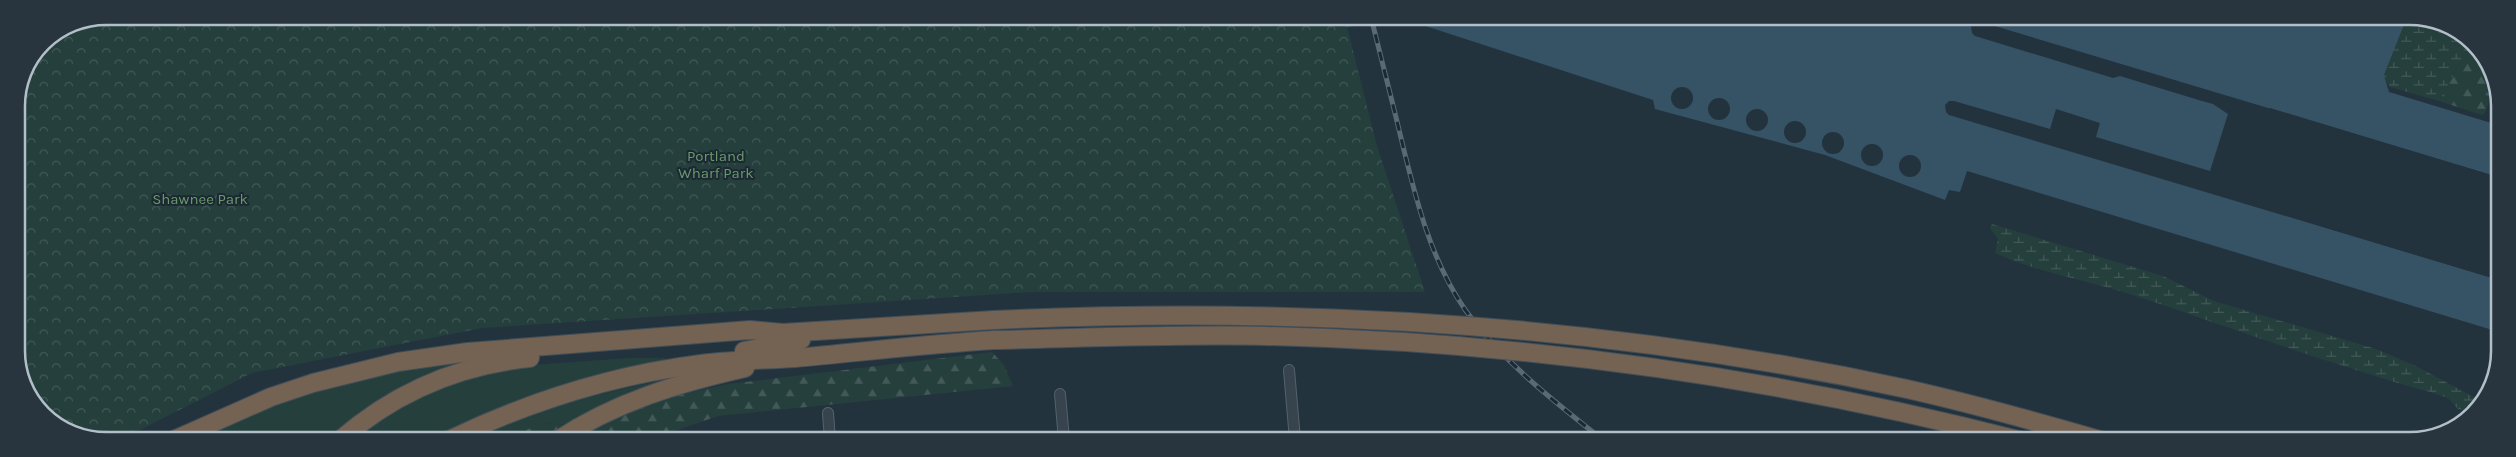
<svg xmlns="http://www.w3.org/2000/svg" width="2516" height="457" viewBox="0 0 2516 457" font-family="Karla,sans-serif">
<style>
.grass{fill:#253f3d}
.forest{fill:url(#forest-firs)}
.wetland{fill:url(#wetland-marsh)}
.park{fill:url(#park-crowns)}
.water{fill:#365265}
.pier{fill:#23333e}
.lines{fill:none;stroke-linecap:round;stroke-linejoin:round}
.stream{stroke:#365265;stroke-width:3}
.street-casing{stroke:#55626c;stroke-width:12}
.highway-casing{stroke:#424f59;stroke-width:20}
.street{stroke:#37444e;stroke-width:10}
.highway{stroke:#746253;stroke-width:18}
.rail-casing{stroke:#596975;stroke-width:5}
.rail{stroke:#1c2932;stroke-width:3;stroke-dasharray:9;stroke-linecap:butt}
.highway-bridge-casing{stroke:#424f59;stroke-width:20;stroke-linecap:butt}
.highway-bridge{stroke:#746253;stroke-width:18}
.labels{text-anchor:middle;stroke-width:4;stroke-linejoin:round;paint-order:stroke}
.park-label{font-size:15px;fill:#699b6c;stroke:#1c2932}
.rim{fill:none;stroke:#b2bfc9;stroke-width:2.5}
</style>
<defs>
<pattern id="forest-firs" width="22" height="20" patternUnits="userSpaceOnUse" patternTransform="scale(1.25)"><rect width="22" height="20" fill="#253f3d"/><path d="M5 1l3.5 6h-7zM16 11l3.5 6h-7z" fill="#425958"/></pattern>
<pattern id="wetland-marsh" width="20" height="14" patternUnits="userSpaceOnUse" patternTransform="scale(1.25)"><rect width="20" height="14" fill="#253f3d"/><path d="M1 5h8M5 5V1M11 12h8M15 12V8" fill="none" stroke="#425958"/></pattern>
<pattern id="park-crowns" width="20" height="18" patternUnits="userSpaceOnUse" patternTransform="scale(1.25)"><rect width="20" height="18" fill="#253f3d"/><path d="M2 6a3 3 0 1 1 6 0M12 15a3 3 0 1 1 6 0" fill="none" stroke="#425958"/></pattern>
</defs>
<rect width="100%" height="100%" fill="#23333e"/>
<g class="grass">
<path d="M629,358H665V363L468,423L432,440H351L411,399L443,385L519,366Z"/>
<path d="M468,360L421,378L378,401L327,440H190C280,399 369,371 468,360Z"/>
<path d="M678,376L567,425L542,423L503,440H468L568,402Z"/>
</g>
<g class="forest">
<path d="M2474,46L2495,84L2485,113L2482,115L2439,101L2462,59Z"/>
<path d="M992,352L1004,365L1013,386L718,416L648,440H569L642,403L728,384Z"/>
<path d="M542,423L567,425L544,440H503Z"/>
</g>
<g class="wetland">
<path d="M2347,17H2422L2469,39L2474,46L2462,59L2439,101L2390,87Z"/>
<path d="M1992,224L2163,276L2214,301L2376,349L2416,366L2479,400L2472,413L2458,409L2448,398L2430,392C2329,364 2232,328 2133,295C2087,280 2039,273 1995,253L1998,239L1990,228Z"/>
</g>
<path class="park" d="M106,16L1314,17L1347,27L1377,146L1425,292H1031L482,328L252,373L120,440H94L47,418L19,374L16,106L23,72L43,42L72,23Z"/>
<path class="water" d="M1314,17H2407L2384,75L2389,92L2498,125V177L2270,108L2247,182L2251,205L2499,280V332L1967,171L1960,192L1949,190L1945,200L1825,155L1655,109L1653,100L1401,18L1395,21L1347,27Z"/>
<g class="pier">
<path d="M1978,21L2498,177V180L2271,111L2250,180L2259,184L2254,204L2499,277V280L1949,115L1946,112L1945,105L1949,101H1954L2050,129L2056,109L2100,123L2096,137L2210,171L2228,114L2213,104L2202,101L2120,76L2113,78L1975,36L1972,33L1971,26Z"/>
<circle cx="1682" cy="98" r="11"/>
<circle cx="1719" cy="109" r="11"/>
<circle cx="1757" cy="120" r="11"/>
<circle cx="1795" cy="132" r="11"/>
<circle cx="1833" cy="143" r="11"/>
<circle cx="1872" cy="155" r="11"/>
<circle cx="1910" cy="166" r="11"/>
</g>
<g class="lines">
<path class="stream" d="M2487,94L2498,97"/>
<defs>
<g id="street">
<path d="M1289,370L1295,440"/>
<path d="M1060,394L1064,440"/>
<path d="M828,413L830,440"/>
</g>
<g id="highway">
<path d="M744,351L801,340"/>
<path d="M174,440L271,397L313,383L398,362L468,352L750,330L783,333L994,320"/>
<path d="M340,440C394,393 459,365 530,358"/>
<path d="M449,440C528,402 613,375 701,364C732,360 764,360 795,358C861,352 928,344 994,340"/>
<path d="M558,440C615,402 679,383 745,368"/>
</g>
</defs>
<use href="#street" class="street-casing"/>
<use href="#highway" class="highway-casing"/>
<use href="#street" class="street"/>
<use href="#highway" class="highway"/>
<defs>
<path id="rail" d="M1371,17C1381,58 1392,100 1402,142C1416,200 1431,261 1466,311C1503,362 1555,402 1603,440"/>
</defs>
<use href="#rail" class="rail-casing"/>
<use href="#rail" class="rail"/>
<defs>
<g id="highway-bridge">
<path d="M994,320C1299,306 1607,324 1907,389C1973,404 2038,422 2103,441"/>
<path d="M994,340C1084,338 1175,334 1265,336C1519,342 1775,377 2022,441"/>
</g>
</defs>
<use href="#highway-bridge" class="highway-bridge-casing"/>
<use href="#highway-bridge" class="highway-bridge"/>
</g>
<g class="labels">
<g class="park-label">
<text x="716" y="161">Portland<tspan x="716" dy="17">Wharf Park</tspan></text>
<text x="200" y="204">Shawnee Park</text>
</g>
</g>
<path d="M0 0H2516V457H0ZM106 25H2410A81 81 0 0 1 2491 106V351A81 81 0 0 1 2410 432H106A81 81 0 0 1 25 351V106A81 81 0 0 1 106 25Z" fill="#28353e" fill-rule="evenodd"/>
<path class="rim" d="M106 25H2410A81 81 0 0 1 2491 106V351A81 81 0 0 1 2410 432H106A81 81 0 0 1 25 351V106A81 81 0 0 1 106 25Z"/>
</svg>
